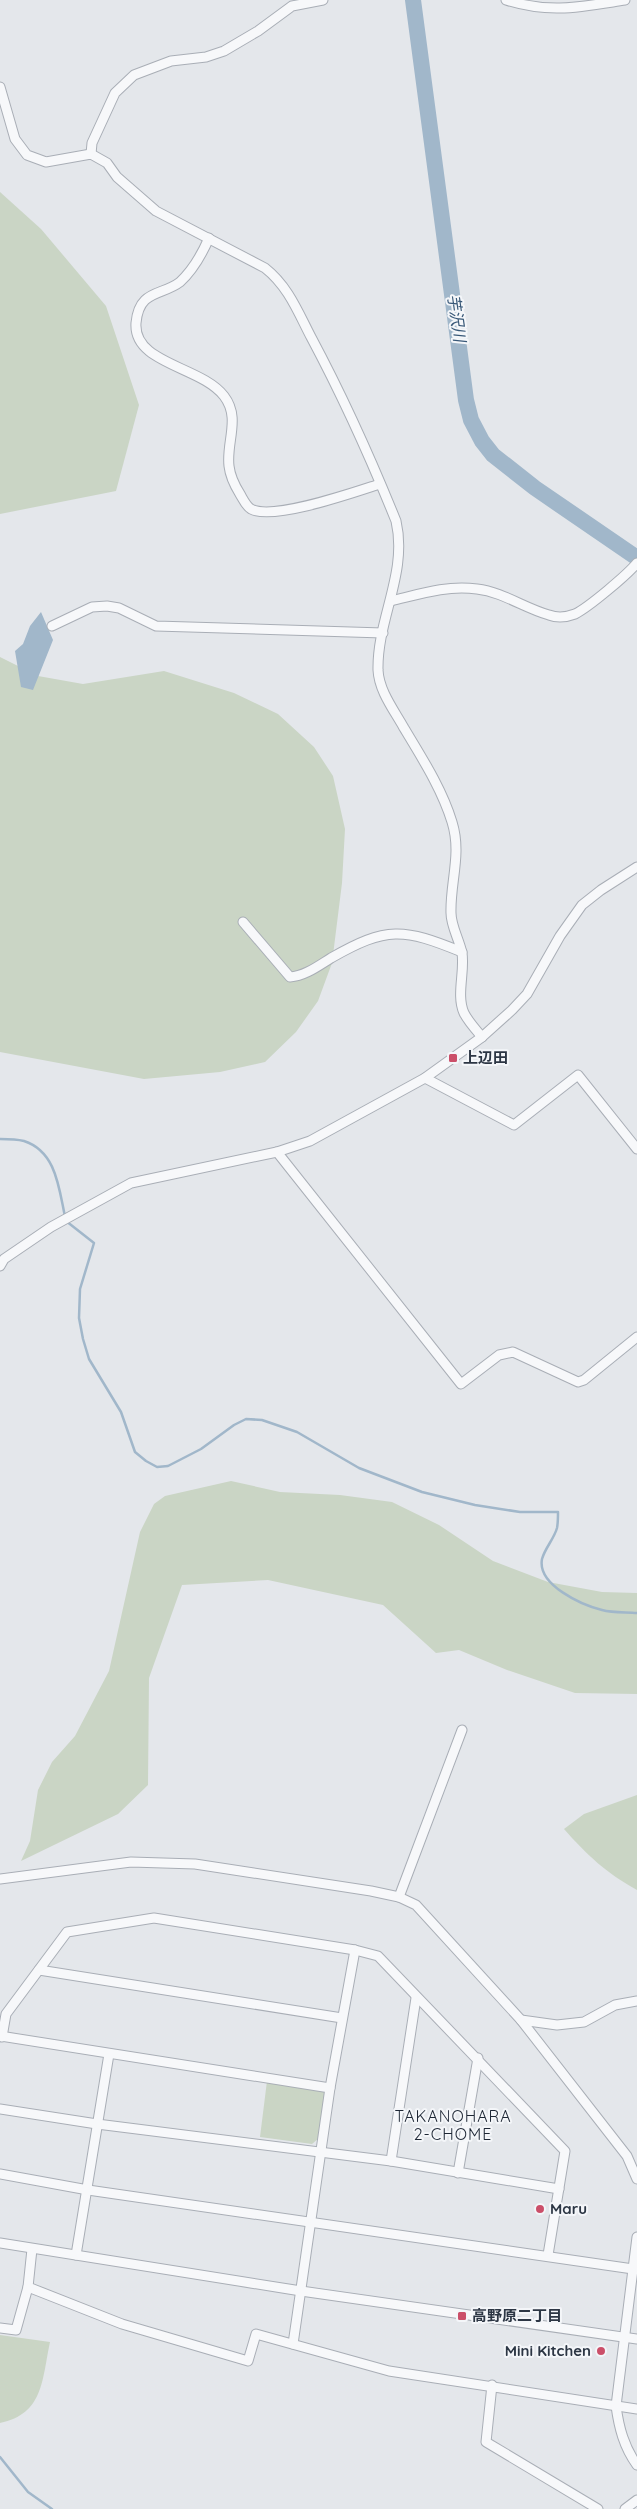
<svg xmlns="http://www.w3.org/2000/svg" width="637" height="2509" viewBox="0 0 637 2509" font-family="Quicksand,'Noto Sans JP',sans-serif">
<style>
.green{fill:#cad5c5}
.water{fill:#a1b7ca}
.lines{fill:none;stroke-linecap:round;stroke-linejoin:round}
.stream{stroke:#a1b7ca;stroke-width:2.5}
.river{stroke:#a1b7ca;stroke-width:16}
.minor-casing{stroke:#a9aeb6;stroke-width:11}
.minor{stroke:#f7f8fa;stroke-width:9}
.poi-dot{fill:#cb4f69;stroke:#f4f6f9;stroke-width:2}
.labels{text-anchor:middle;stroke-width:4;stroke-linejoin:round;paint-order:stroke}
.poi-label{font-size:15px;font-weight:bold;fill:#2c3644;stroke:#f4f6f9;text-anchor:start}
.water-label{font-size:16px;font-style:italic;fill:#375777;stroke:#f4f6f9}
.neighbourhood-label{font-size:16px;letter-spacing:1px;fill:#1e2735;stroke:#f4f6f9}
</style>
<rect width="100%" height="100%" fill="#e4e7eb"/>
<g class="green">
<path d="M0,192L41,229L106,306L139,405L116,491L0,514Z"/>
<path d="M0,657L38,676L83,684L164,671L234,693L278,714L314,747L333,776L345,829L342,883L332,963L318,1001L296,1032L265,1062L220,1072L144,1079L0,1052Z"/>
<path d="M231,1481L280,1492L340,1495L392,1502L439,1525L493,1561L548,1582L602,1592L637,1593V1694L575,1693L507,1670L459,1650L436,1653L383,1605L268,1580L182,1585L149,1678L148,1785L118,1814L21,1861L30,1841L38,1790L52,1762L75,1736L109,1671L140,1532L154,1504L165,1496Z"/>
<path d="M637,1795V1890C606,1873 587,1855 564,1829L584,1814Z"/>
<path d="M267,2081L326,2090L319,2138L312,2144L260,2137Z"/>
<path d="M0,2335L50,2342C42,2379 44,2414 0,2423Z"/>
</g>
<path class="water" d="M41,612L53,640L33,690L21,687L15,651L23,644L30,626Z"/>
<g class="lines">
<g class="stream">
<path d="M0,1139C7,1139 16,1139 24,1141C58,1152 59,1192 66,1221L94,1243L80,1289L79,1318L83,1339L89,1359L121,1412L135,1452L146,1461L157,1467L168,1466L201,1449L234,1425L246,1419L262,1420L297,1432L359,1468L422,1492L475,1505L520,1512H558C558,1517 558,1523 557,1528C554,1539 545,1548 542,1559C537,1585 582,1605 602,1610C613,1613 626,1612 637,1613"/>
<path d="M0,2457L28,2492L52,2509"/>
</g>
<path class="river" d="M413,0L466,400L471,420L482,441L493,455L535,488L637,558"/>
<defs>
<g id="minor">
<path d="M506,0C550,14 580,7 625,0"/>
<path d="M0,87L15,139L27,155L46,162L91,154L107,163L117,177L156,211L265,268C288,286 298,312 311,337C343,397 371,459 396,521C408,573 377,619 378,670C379,691 394,710 404,728C422,758 442,789 452,822C462,854 450,882 451,913C451,926 459,939 462,953C465,972 456,995 464,1013C468,1021 476,1030 482,1037"/>
<path d="M91,154L92,143L115,93L134,75L171,61L206,57L224,51L258,31L292,6L323,0"/>
<path d="M209,238C202,254 193,270 180,282C162,296 139,289 136,323C133,364 201,366 224,396C241,418 226,442 229,466C230,475 235,486 240,494C243,499 246,506 251,509C273,521 355,492 380,484"/>
<path d="M391,601C420,594 446,585 477,589C503,592 524,608 549,615C557,618 567,617 575,614C589,607 627,575 637,563"/>
<path d="M52,626L92,607L107,606L119,608L156,626L383,633"/>
<path d="M243,922L290,977C305,976 318,966 331,958C387,926 403,928 462,952"/>
<path d="M425,1078L514,1125L578,1075L637,1149"/>
<path d="M277,1152L461,1384L499,1355L513,1352L578,1382L584,1380L637,1337"/>
<path d="M0,1266L4,1259L51,1227L131,1183L277,1152L310,1141L425,1078L482,1037L512,1010L527,994L560,936L582,905L601,890L637,867"/>
<path d="M0,1879L131,1862L195,1864L371,1891L399,1897L416,1905L521,2020L627,2156L637,2179"/>
<path d="M399,1897L462,1730"/>
<path d="M39,1970L342,2018"/>
<path d="M521,2020L557,2025L584,2022L615,2005L637,2001"/>
<path d="M0,2036L330,2088"/>
<path d="M2,2037L6,2014L67,1932L154,1918L355,1950L378,1956L565,2151L548,2255"/>
<path d="M0,2109L97,2124L391,2161L559,2189"/>
<path d="M391,2161L416,1998"/>
<path d="M458,2173L478,2058"/>
<path d="M0,2174L88,2190L633,2269"/>
<path d="M637,2237L616,2406C619,2428 624,2447 637,2465"/>
<path d="M0,2243L301,2291L637,2339"/>
<path d="M76,2255L109,2054"/>
<path d="M28,2287L122,2324L248,2361L256,2334L389,2371L637,2409"/>
<path d="M0,2328L16,2330L28,2287L32,2249"/>
<path d="M293,2344L330,2088L355,1950"/>
<path d="M492,2385L486,2442L598,2509"/>
<path d="M625,2509L637,2500"/>
</g>
</defs>
<use href="#minor" class="minor-casing"/>
<use href="#minor" class="minor"/>
</g>
<g class="poi-dot">
<rect x="448" y="1053" width="10" height="10" rx="2.5"/>
<circle cx="540" cy="2209" r="5"/>
<rect x="457" y="2311" width="10" height="10" rx="2.5"/>
<circle cx="601" cy="2351" r="5"/>
</g>
<g class="labels">
<g class="poi-label">
<text x="463" y="1063">上辺田</text>
<text x="550" y="2214">Maru</text>
<text x="472" y="2321">高野原二丁目</text>
<text x="591" y="2356" text-anchor="end">Mini Kitchen</text>
</g>
<g class="water-label">
<text transform="translate(457 318) rotate(82)" y="6">芋沢川</text>
</g>
<g class="neighbourhood-label">
<text x="453" y="2122">TAKANOHARA<tspan x="453" dy="18">2-CHOME</tspan></text>
</g>
</g>
</svg>
